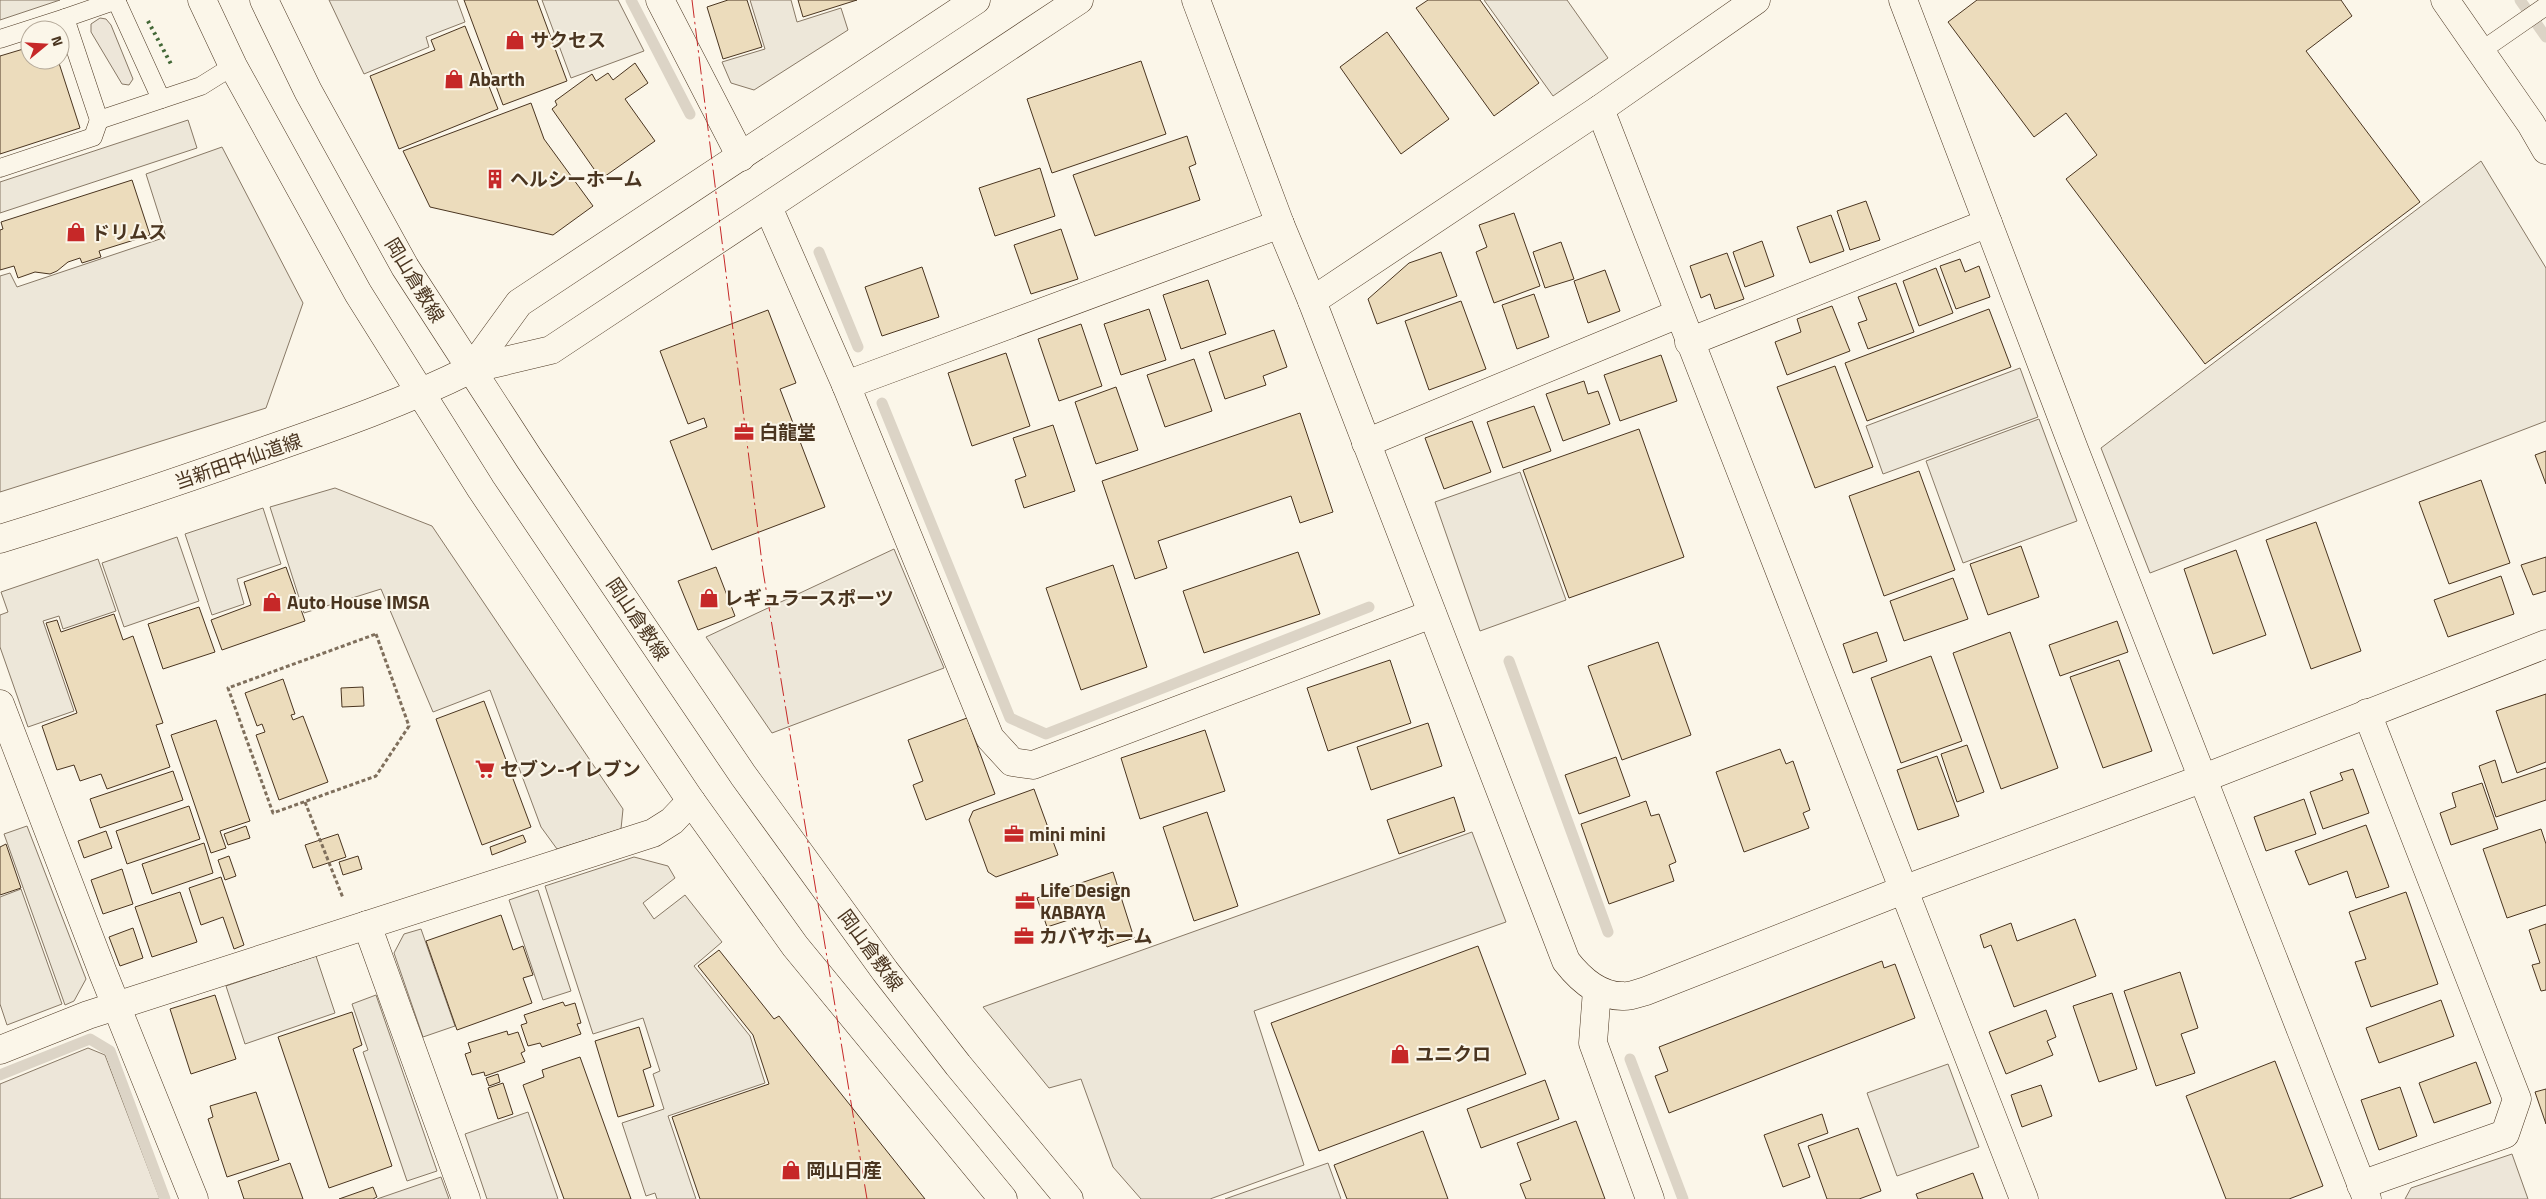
<svg xmlns="http://www.w3.org/2000/svg" width="2546" height="1199" viewBox="0 0 2546 1199" font-family="'Titillium Web','Noto Sans JP',sans-serif">
<style>
.green{fill:#ede6d9;stroke:#887966}
.parking{fill:#ede7d9;stroke:#887966}
.lines{fill:none;stroke-linecap:round;stroke-linejoin:round}
.stream{stroke:#dcd4c6;stroke-width:11}
.building{fill:#ecdcbc;stroke:#4a3520}
.service-casing{stroke:#4a3520;stroke-width:19}
.minor-casing{stroke:#4a3520;stroke-width:29}
.tertiary-casing{stroke:#4a3520;stroke-width:29}
.secondary-casing{stroke:#4a3520;stroke-width:29}
.path{stroke:#7f6f5c;stroke-width:3;stroke-dasharray:4 2.5;stroke-linecap:butt}
.service{stroke:#fbf6e9;stroke-width:18}
.minor{stroke:#fbf6e9;stroke-width:28}
.tertiary{stroke:#fbf6e9;stroke-width:28}
.secondary{stroke:#fbf6e9;stroke-width:28}
.hedge{stroke:#436837;stroke-width:4;stroke-dasharray:2.5 4;stroke-linecap:butt}
.power{stroke:#c62828;stroke-width:1;stroke-dasharray:18 4 2.5 4;stroke-linecap:butt}
.labels{text-anchor:middle;stroke-width:4;stroke-linejoin:round;paint-order:stroke}
.poi-label{font-size:19px;font-weight:bold;fill:#4a3520;stroke:#fbf6e9;text-anchor:start}
.street-label{font-size:19px;fill:#4a3520;stroke:#fbf6e9}
</style>
<rect width="100%" height="100%" fill="#fbf6e9"/>
<g class="green">
<path d="M100,18L106,19L111,25L133,79L129,85L122,84L91,32V24Z"/>
<path d="M88,1048L105,1055L160,1199H0V1084Z"/>
<path d="M2512,1154L2528,1199H2405L2411,1188Z"/>
</g>
<g class="parking">
<path d="M0,0H60L0,20Z"/>
<path d="M329,0H457L465,22L426,37L429,47L364,74Z"/>
<path d="M542,0H618L644,51L571,78Z"/>
<path d="M750,0H791L797,22L841,8L848,30L754,90L731,83L722,62L765,49Z"/>
<path d="M1484,0H1567L1608,58L1553,96Z"/>
<path d="M188,120L197,148L0,213V182Z"/>
<path d="M222,147L303,303L266,408L0,492V276L10,273L17,287L166,237L146,174Z"/>
<path d="M2481,161L2546,268V421L2150,573L2101,448Z"/>
<path d="M2020,368L2038,417L1883,474L1866,426Z"/>
<path d="M2039,419L2077,521L1963,563L1926,461Z"/>
<path d="M1520,472L1566,600L1480,631L1435,502Z"/>
<path d="M335,488L432,526L623,809L621,829L557,849L541,827L490,690L433,712L381,589L304,613L270,507Z"/>
<path d="M263,508L281,564L237,579L244,604L212,615L185,534Z"/>
<path d="M177,537L199,601L124,627L102,563Z"/>
<path d="M894,549L944,668L772,733L706,637Z"/>
<path d="M98,559L116,611L63,629L59,616L43,621L74,711L28,727L0,647V615L8,612L1,592Z"/>
<path d="M27,826L86,979L74,1001L65,1005L4,834Z"/>
<path d="M1472,832L1506,922L1254,1011L1304,1165L1210,1199H1141L1113,1167L1081,1079L1049,1088L983,1007Z"/>
<path d="M634,857L668,866L675,878L643,903L654,919L685,895L722,942L694,966L750,1036L765,1083L668,1116L696,1199H657L655,1193L646,1196L622,1123L664,1109L653,1074L660,1071L643,1018L593,1034L545,886Z"/>
<path d="M21,889L62,1004L7,1025L0,1004V897Z"/>
<path d="M538,890L571,991L543,1000L509,900Z"/>
<path d="M421,929L455,1026L423,1037L394,953L404,934Z"/>
<path d="M316,956L335,1013L245,1044L226,986Z"/>
<path d="M376,995L437,1171L407,1181L363,1052L368,1050L352,1004Z"/>
<path d="M1948,1064L1979,1147L1897,1176L1867,1093Z"/>
<path d="M528,1112L558,1199H487L465,1134Z"/>
<path d="M1328,1163L1341,1199H1225Z"/>
<path d="M441,1177L449,1199H377Z"/>
</g>
<g class="lines">
<g class="stream">
<path d="M631,0L690,114"/>
<path d="M2520,0L2546,37"/>
<path d="M819,252L858,347"/>
<path d="M882,403L1010,718L1046,734L1369,607"/>
<path d="M1509,661L1608,932"/>
<path d="M1630,1059L1683,1199"/>
<path d="M0,1075L90,1039L110,1051L165,1199"/>
</g>
</g>
<g class="building">
<path d="M464,0H537L567,81L503,105Z"/>
<path d="M728,0H747L762,47L723,59L707,7Z"/>
<path d="M798,0H857L803,17Z"/>
<path d="M1428,0H1480L1539,83L1494,116L1416,8Z"/>
<path d="M1977,0H2341L2352,16L2306,51L2420,202L2205,364L2066,179L2097,155L2066,113L2034,137L1948,22Z"/>
<path d="M465,26L498,109L399,149L370,76L435,50L431,40Z"/>
<path d="M1387,32L1449,119L1401,154L1340,67Z"/>
<path d="M30,47V60H58L80,128L0,154V56Z"/>
<path d="M1141,61L1166,134L1052,173L1027,99Z"/>
<path d="M635,63L648,83L625,99L655,141L601,179L552,109L557,105L555,101L592,74L596,81L608,73L613,80Z"/>
<path d="M531,103L544,139L593,206L553,235L430,207L403,151Z"/>
<path d="M1187,136L1196,164L1189,167L1200,200L1095,236L1073,175Z"/>
<path d="M1040,168L1055,216L995,236L979,188Z"/>
<path d="M132,180L150,235L99,251L101,257L82,263L80,258L68,262L57,271L50,274L35,272L18,278L14,266L0,270V230L3,229L1,222Z"/>
<path d="M1866,201L1880,240L1850,250L1837,211Z"/>
<path d="M1514,213L1540,286L1494,303L1476,252L1487,247L1479,225Z"/>
<path d="M1831,215L1844,251L1810,263L1797,227Z"/>
<path d="M1061,229L1078,279L1031,294L1014,245Z"/>
<path d="M1762,241L1774,276L1745,287L1733,252Z"/>
<path d="M1561,242L1574,279L1545,288L1533,252Z"/>
<path d="M1441,252L1457,296L1377,324L1368,299L1409,263Z"/>
<path d="M1727,253L1744,299L1715,309L1710,294L1701,298L1690,266Z"/>
<path d="M1960,259L1965,272L1979,266L1990,297L1956,309L1940,266Z"/>
<path d="M922,267L939,317L882,336L865,287Z"/>
<path d="M1936,268L1953,313L1919,326L1903,281Z"/>
<path d="M1605,270L1620,311L1588,323L1574,281Z"/>
<path d="M1208,280L1226,334L1181,349L1163,295Z"/>
<path d="M1896,283L1914,332L1868,349L1858,323L1867,320L1858,297Z"/>
<path d="M1534,294L1549,337L1517,349L1502,305Z"/>
<path d="M1461,301L1486,369L1429,390L1405,321Z"/>
<path d="M1832,306L1850,351L1787,375L1775,342L1801,332L1797,319Z"/>
<path d="M1149,309L1166,360L1121,375L1104,324Z"/>
<path d="M1989,309L2011,367L1867,421L1845,363Z"/>
<path d="M768,310L796,383L780,389L825,507L712,550L670,441L707,427L704,418L688,424L660,351Z"/>
<path d="M1081,324L1102,386L1059,401L1038,339Z"/>
<path d="M1274,330L1287,367L1263,376L1266,385L1225,399L1209,352Z"/>
<path d="M1006,353L1030,426L972,446L948,373Z"/>
<path d="M1661,355L1677,401L1620,421L1604,375Z"/>
<path d="M1194,359L1212,411L1165,427L1147,375Z"/>
<path d="M1835,366L1873,467L1815,488L1777,387Z"/>
<path d="M1584,381L1588,394L1598,391L1610,424L1563,441L1546,394Z"/>
<path d="M1116,387L1138,450L1096,464L1075,402Z"/>
<path d="M1534,406L1551,451L1503,468L1487,422Z"/>
<path d="M1300,413L1333,512L1300,523L1291,496L1158,541L1167,568L1135,579L1102,481Z"/>
<path d="M1472,421L1491,472L1444,489L1425,438Z"/>
<path d="M1053,425L1075,491L1024,508L1015,480L1026,476L1013,438Z"/>
<path d="M1639,429L1684,557L1569,598L1523,470Z"/>
<path d="M2546,451V484L2535,455Z"/>
<path d="M1919,471L1955,570L1884,596L1849,496Z"/>
<path d="M2481,480L2510,563L2449,584L2419,502Z"/>
<path d="M2316,522L2361,651L2311,669L2266,540Z"/>
<path d="M2021,546L2039,597L1988,615L1970,564Z"/>
<path d="M2236,550L2266,635L2213,654L2184,569Z"/>
<path d="M1298,552L1320,614L1204,653L1183,591Z"/>
<path d="M2546,557V591L2533,595L2521,565Z"/>
<path d="M1113,565L1147,667L1081,690L1046,588Z"/>
<path d="M286,567L305,621L222,650L211,620L251,605L244,582Z"/>
<path d="M716,567L735,616L698,630L678,581Z"/>
<path d="M2501,576L2514,614L2448,637L2434,600Z"/>
<path d="M1953,578L1968,619L1904,641L1890,601Z"/>
<path d="M199,607L215,652L163,669L148,624Z"/>
<path d="M114,614L123,640L133,636L163,723L156,725L170,767L107,789L101,774L80,781L74,765L57,770L42,726L77,713L46,623L57,620L61,632Z"/>
<path d="M2117,621L2128,652L2060,676L2049,645Z"/>
<path d="M1877,632L1887,661L1853,673L1843,644Z"/>
<path d="M2010,632L2058,768L2001,789L1953,653Z"/>
<path d="M1658,642L1691,735L1622,760L1588,666Z"/>
<path d="M1931,656L1962,741L1901,763L1871,678Z"/>
<path d="M1390,660L1411,723L1328,751L1307,688Z"/>
<path d="M2119,660L2152,751L2103,768L2070,677Z"/>
<path d="M283,679L295,714L291,715L293,720L303,716L328,782L279,800L256,735L265,732L262,724L257,726L245,693Z"/>
<path d="M363,687L364,706L342,707L341,688Z"/>
<path d="M2546,694V762L2517,773L2496,711Z"/>
<path d="M484,701L531,827L482,845L436,719Z"/>
<path d="M967,718L995,794L926,820L913,785L923,781L908,740Z"/>
<path d="M216,720L250,821L220,831L226,848L211,853L171,735Z"/>
<path d="M1428,723L1442,766L1371,790L1357,747Z"/>
<path d="M1205,730L1225,791L1140,819L1121,758Z"/>
<path d="M1967,745L1984,792L1957,802L1941,754Z"/>
<path d="M1780,749L1786,764L1793,761L1810,810L1803,813L1809,828L1744,852L1716,772Z"/>
<path d="M1937,756L1959,816L1918,830L1897,770Z"/>
<path d="M1616,757L1630,796L1579,814L1565,775Z"/>
<path d="M2495,760L2502,783L2546,768V800L2496,817L2479,766Z"/>
<path d="M2353,769L2369,813L2323,829L2310,792L2343,780L2340,773Z"/>
<path d="M173,771L183,800L100,828L90,799Z"/>
<path d="M2482,783L2498,829L2451,845L2440,813L2456,807L2452,793Z"/>
<path d="M1034,789L1058,855L996,877L988,872L969,820L973,811Z"/>
<path d="M1454,797L1465,831L1399,854L1387,820Z"/>
<path d="M2304,799L2316,834L2266,851L2254,817Z"/>
<path d="M1646,801L1651,816L1659,814L1676,862L1669,865L1674,881L1609,904L1581,824Z"/>
<path d="M189,806L200,839L127,864L116,831Z"/>
<path d="M1207,812L1238,906L1194,921L1163,827Z"/>
<path d="M2366,825L2389,887L2356,898L2347,871L2309,885L2295,851Z"/>
<path d="M246,826L250,838L228,845L224,834Z"/>
<path d="M2541,829L2546,844V905L2507,918L2483,849Z"/>
<path d="M106,831L112,848L84,858L78,841Z"/>
<path d="M338,834L346,857L313,868L305,845Z"/>
<path d="M523,835L526,842L492,855L490,847Z"/>
<path d="M204,843L213,873L152,894L142,864Z"/>
<path d="M6,844L21,888L0,895V847Z"/>
<path d="M229,856L236,876L225,880L218,860Z"/>
<path d="M358,856L362,869L343,875L339,862Z"/>
<path d="M122,869L133,904L103,914L91,880Z"/>
<path d="M1113,872L1134,938L1107,947L1096,911L1047,927L1037,898Z"/>
<path d="M221,877L244,945L234,949L223,917L201,925L189,888Z"/>
<path d="M180,892L197,942L152,957L135,907Z"/>
<path d="M2406,892L2438,984L2371,1007L2355,962L2366,959L2349,912Z"/>
<path d="M501,915L513,950L523,946L533,975L523,978L532,1003L457,1030L426,941Z"/>
<path d="M2075,919L2096,976L2014,1007L1991,945L1984,948L1980,935L2011,923L2017,941Z"/>
<path d="M2546,924V990L2541,991L2532,965L2540,963L2529,930Z"/>
<path d="M133,928L143,958L120,966L109,937Z"/>
<path d="M1478,946L1526,1074L1319,1151L1271,1023Z"/>
<path d="M719,950L774,1019L779,1016L925,1199H700L672,1117L769,1084L753,1035L698,966Z"/>
<path d="M1882,961L1884,968L1895,964L1915,1018L1669,1113L1655,1076L1668,1071L1659,1047Z"/>
<path d="M2180,972L2198,1028L2181,1034L2195,1073L2156,1086L2124,991Z"/>
<path d="M2112,993L2137,1069L2099,1082L2073,1006Z"/>
<path d="M215,995L236,1059L191,1074L170,1009Z"/>
<path d="M2441,1000L2454,1036L2379,1063L2366,1028Z"/>
<path d="M563,1002L565,1006L575,1003L581,1023L577,1024L581,1034L542,1047L540,1043L528,1046L521,1025L527,1023L524,1015Z"/>
<path d="M2046,1010L2056,1037L2047,1041L2053,1055L2006,1074L1989,1032Z"/>
<path d="M352,1012L362,1045L353,1049L392,1166L329,1188L278,1037Z"/>
<path d="M639,1027L651,1067L643,1070L654,1106L618,1117L595,1041Z"/>
<path d="M507,1031L508,1035L518,1032L525,1051L521,1053L525,1062L485,1076L484,1072L472,1075L465,1054L471,1052L468,1043Z"/>
<path d="M580,1057L631,1199H564L523,1085L544,1077L542,1070Z"/>
<path d="M2275,1061L2323,1186L2289,1199H2226L2186,1096Z"/>
<path d="M2476,1062L2491,1103L2434,1123L2419,1083Z"/>
<path d="M498,1074L500,1082L489,1086L486,1078Z"/>
<path d="M1545,1080L1559,1119L1481,1148L1467,1109Z"/>
<path d="M503,1083L513,1114L498,1119L488,1088Z"/>
<path d="M2041,1085L2052,1116L2022,1127L2011,1095Z"/>
<path d="M2400,1087L2417,1136L2379,1150L2361,1100Z"/>
<path d="M2546,1089V1124L2535,1092Z"/>
<path d="M256,1092L279,1160L227,1177L208,1119L213,1117L210,1106Z"/>
<path d="M1822,1114L1828,1133L1798,1144L1810,1177L1783,1187L1764,1135Z"/>
<path d="M1576,1121L1605,1199H1526L1520,1184L1531,1180L1517,1143Z"/>
<path d="M1858,1128L1881,1191L1859,1199H1827L1808,1146Z"/>
<path d="M1423,1131L1448,1199H1347L1334,1165Z"/>
<path d="M290,1163L303,1199H244L238,1181Z"/>
<path d="M1973,1173L1983,1199H1918L1916,1194Z"/>
<path d="M373,1187L377,1197L373,1199H339Z"/>
</g>
<g class="lines">
<defs>
<g id="service">
<path d="M116,0L161,99"/>
<path d="M117,0L65,18L99,120L201,86L233,66"/>
<path d="M0,39L65,18"/>
<path d="M2481,51L2546,6"/>
<path d="M0,168L93,137L99,120"/>
</g>
<g id="minor">
<path d="M1903,0L2074,449L2367,1199"/>
<path d="M1600,109L2024,1199"/>
<path d="M768,207L846,385L990,738L1012,762L1033,765L1432,614"/>
<path d="M1312,301L1600,109L1756,0"/>
<path d="M1689,342L1988,223"/>
<path d="M846,385L1280,224"/>
<path d="M1366,443L1678,314"/>
<path d="M0,704L103,973L194,1199"/>
<path d="M367,925L466,1199"/>
<path d="M1597,990L1593,1043L1650,1199"/>
<path d="M0,1050L88,1015L653,833L672,821L691,801"/>
<path d="M2361,1185L2505,1134L2517,1099L2367,713"/>
</g>
<g id="tertiary">
<path d="M660,0L741,157"/>
<path d="M1196,0L1280,224L1312,301L1566,961C1580,979 1598,996 1622,996C1630,997 1639,993 1646,991L1903,890L2204,778L2546,644"/>
<path d="M2445,0L2531,124L2546,150"/>
<path d="M471,369L551,350L1079,0"/>
<path d="M471,369L519,303L976,0"/>
</g>
<g id="secondary">
<path d="M202,0L233,66L358,293L481,489L691,801L795,946L1003,1199"/>
<path d="M264,0L308,91L405,267L530,460L743,775L885,971L958,1065L1069,1199"/>
<path d="M0,539C90,511 178,482 267,450C336,426 405,402 471,369"/>
</g>
</defs>
<use href="#service" class="service-casing"/>
<use href="#minor" class="minor-casing"/>
<use href="#tertiary" class="tertiary-casing"/>
<use href="#secondary" class="secondary-casing"/>
<g class="path">
<path d="M376,634L409,726L376,776L273,813L228,688Z"/>
<path d="M305,802L343,898"/>
</g>
<use href="#service" class="service"/>
<use href="#minor" class="minor"/>
<use href="#tertiary" class="tertiary"/>
<use href="#secondary" class="secondary"/>
<path class="hedge" d="M148,21L171,64"/>
<path class="power" d="M692,0L763,571L867,1199"/>
</g>
<defs>
<symbol id="shop-bare" viewBox="-9 -9 18 18"><path d="M-5-2.5h2.3a2.7 3.5 0 0 1 5.4 0H5L5.5 6h-11ZM-1.5-2.5h3a1.5 2.3 0 0 0-3 0Z" fill="#c62828" stroke="#fbf6e9" stroke-width="2.5" paint-order="stroke"/></symbol>
<symbol id="building-bare" viewBox="-9 -9 18 18"><path d="M-4-6H4V6H1V3H-1V6H-4ZM-2.5-4.3h1.7v1.8h-1.7ZM.8-4.3h1.7v1.8H.8ZM-2.5-1h1.7V.8h-1.7ZM.8-1h1.7V.8H.8Z" fill="#c62828" stroke="#fbf6e9" stroke-width="2.5" paint-order="stroke"/></symbol>
<symbol id="office-bare" viewBox="-9 -9 18 18"><path d="M-6-3h4V-5.5h4V-3h4V5H-6ZM-1-4.5V-3h2v-1.5ZM-6 0V1H6V0Z" fill="#c62828" stroke="#fbf6e9" stroke-width="2.5" paint-order="stroke"/></symbol>
<symbol id="supermarket-bare" viewBox="-9 -9 18 18"><path d="M-6-5.5h2.5l.6 2H6L4.5 2H-2.5L-4.4-4H-6ZM-1.5 3.2a1.3 1.3 0 1 0 .1 0ZM3 3.2a1.3 1.3 0 1 0 .1 0Z" fill="#c62828" stroke="#fbf6e9" stroke-width="2.5" paint-order="stroke"/></symbol>
</defs>
<g fill-rule="evenodd">
<use href="#shop-bare" x="501" y="26" width="28" height="28"/>
<use href="#shop-bare" x="440" y="65" width="28" height="28"/>
<use href="#building-bare" x="481" y="165" width="28" height="28"/>
<use href="#shop-bare" x="62" y="218" width="28" height="28"/>
<use href="#office-bare" x="730" y="418" width="28" height="28"/>
<use href="#shop-bare" x="695" y="584" width="28" height="28"/>
<use href="#shop-bare" x="258" y="588" width="28" height="28"/>
<use href="#supermarket-bare" x="471" y="755" width="28" height="28"/>
<use href="#office-bare" x="1000" y="820" width="28" height="28"/>
<use href="#office-bare" x="1011" y="887" width="28" height="28"/>
<use href="#office-bare" x="1010" y="922" width="28" height="28"/>
<use href="#shop-bare" x="1386" y="1040" width="28" height="28"/>
<use href="#shop-bare" x="777" y="1156" width="28" height="28"/>
</g>
<g class="labels">
<g class="poi-label">
<text x="530" y="47">サクセス</text>
<text x="469" y="86">Abarth</text>
<text x="510" y="186">ヘルシーホーム</text>
<text x="91" y="239">ドリムス</text>
<text x="759" y="439">白龍堂</text>
<text x="724" y="605">レギュラースポーツ</text>
<text x="287" y="609">Auto House IMSA</text>
<text x="500" y="776">セブン-イレブン</text>
<text x="1029" y="841">mini mini</text>
<text x="1040" y="897">Life Design<tspan x="1040" dy="22">KABAYA</tspan></text>
<text x="1039" y="943">カバヤホーム</text>
<text x="1415" y="1061">ユニクロ</text>
<text x="806" y="1177">岡山日産</text>
</g>
<g class="street-label">
<text transform="translate(415 280) rotate(59)" y="7">岡山倉敷線</text>
<text transform="translate(238 461) rotate(-19)" y="7">当新田中仙道線</text>
<text transform="translate(638 619) rotate(56)" y="7">岡山倉敷線</text>
<text transform="translate(871 950) rotate(54)" y="7">岡山倉敷線</text>
</g>
</g>
<g transform="translate(45 45) rotate(72)"><circle r="24" fill="#fbf6e9" stroke="#b4a999"/>
<path d="M0-4L9 19L0 12L-9 19Z" fill="#c62828"/>
<text y="-8" font-size="14" font-weight="bold" text-anchor="middle" fill="#4a3520">N</text>
</g>
</svg>
